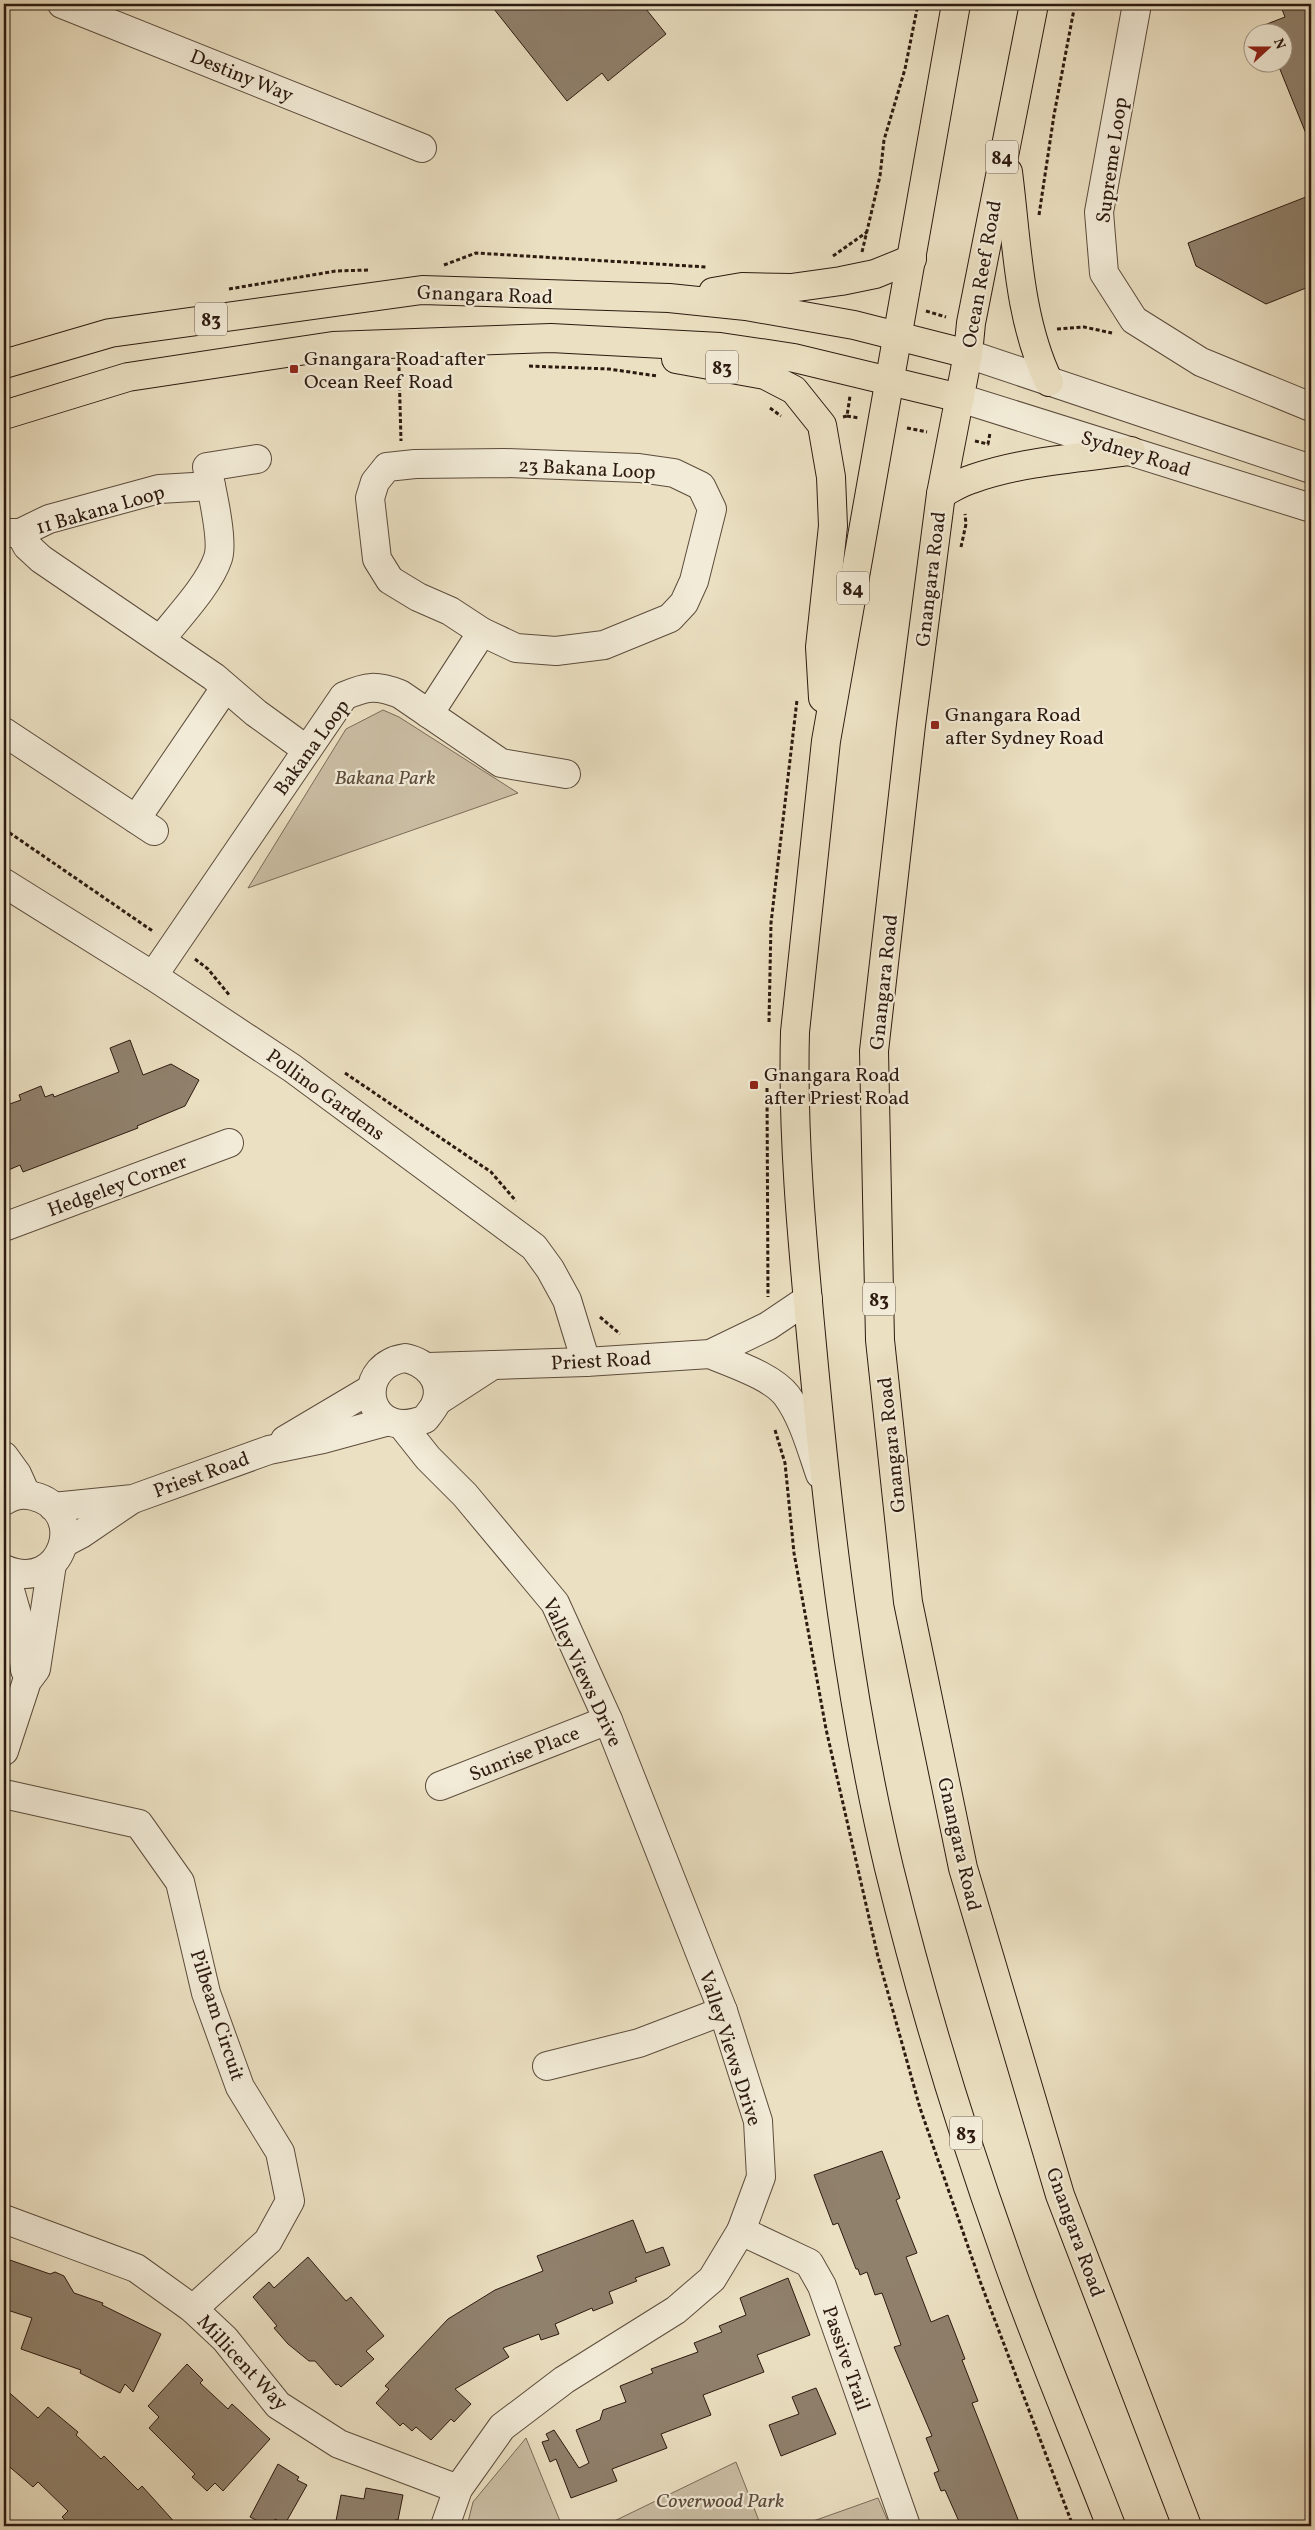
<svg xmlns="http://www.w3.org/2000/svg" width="1315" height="2530" viewBox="0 0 1315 2530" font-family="Vollkorn,serif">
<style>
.green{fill:#cbbea4;stroke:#7c6c5a}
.building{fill:#90816d;stroke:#2d1a10}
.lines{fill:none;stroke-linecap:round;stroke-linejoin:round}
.minor-casing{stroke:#5c4c3c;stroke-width:30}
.major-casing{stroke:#2d1a10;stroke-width:30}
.path{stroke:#2d1a10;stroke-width:3;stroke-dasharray:4 2.5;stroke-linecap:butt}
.minor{stroke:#f2ebd7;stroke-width:28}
.major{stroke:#ebe0c2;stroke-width:28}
.poi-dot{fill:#8f2418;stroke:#f2ebd7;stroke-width:2}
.labels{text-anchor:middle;stroke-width:4.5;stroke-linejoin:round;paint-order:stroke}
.shield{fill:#f2ebd7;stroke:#68594c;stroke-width:1}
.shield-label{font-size:19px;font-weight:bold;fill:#2d1a10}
.street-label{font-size:20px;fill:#2d1a10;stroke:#f2ebd7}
.poi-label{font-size:20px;fill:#2d1a10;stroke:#f2ebd7;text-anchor:start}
.park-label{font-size:20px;font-style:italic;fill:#5c4b3c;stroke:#f2ebd7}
</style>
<rect width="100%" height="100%" fill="#ebe0c2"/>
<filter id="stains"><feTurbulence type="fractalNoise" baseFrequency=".004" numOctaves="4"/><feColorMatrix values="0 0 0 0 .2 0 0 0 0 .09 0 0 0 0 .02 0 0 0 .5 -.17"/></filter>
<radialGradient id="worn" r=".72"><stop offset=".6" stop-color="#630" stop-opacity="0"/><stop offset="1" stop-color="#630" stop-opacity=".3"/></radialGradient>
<g class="green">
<path d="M383,710L399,717L518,793L248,888L346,729Z"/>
<path d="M526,2438L562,2526H467L473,2502Z"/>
<path d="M736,2462L761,2526H604Z"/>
<path d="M878,2498L890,2526H797L805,2524Z"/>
</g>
<g class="building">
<path d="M490,4H642L666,34L608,81L602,73L567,101Z"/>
<path d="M1280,4H1311V146L1277,62H1282V32H1265L1262,26L1285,17Z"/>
<path d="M1311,195V286L1266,304L1196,266L1188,243Z"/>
<path d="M130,1040L143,1075L171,1064L199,1080L185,1106L137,1126L138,1128L23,1172L20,1165L4,1172V1106L21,1100L19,1095L41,1086L45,1097L53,1094L54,1097L119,1072L110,1048Z"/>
<path d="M882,2151L900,2198L896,2200L917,2253L906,2257L931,2322L948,2315L965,2359L962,2360L978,2401L972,2403L1019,2522L1007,2526H961L945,2490L941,2491L934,2473L939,2471L926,2438L932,2436L894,2347L901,2345L882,2293L875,2295L867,2272L860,2275L858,2269H856L838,2223L833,2225L814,2175Z"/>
<path d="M633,2220L646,2253L663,2247L670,2265L635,2278L637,2281L609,2292L613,2303L593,2311L592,2308L555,2324L559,2334L541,2340L539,2334L503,2348L509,2357L455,2389L471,2404L454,2422L451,2419L431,2440L416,2427L412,2431L403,2423L400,2426L376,2403L389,2389L385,2386L448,2319L495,2290L543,2271L537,2256Z"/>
<path d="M308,2257L346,2301L351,2297L384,2336L366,2351L374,2359L341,2387L338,2384L336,2385L315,2361H309L288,2344L274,2328L277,2326L253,2297L269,2282L274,2288Z"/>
<path d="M4,2258L50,2274L55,2272L64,2276L74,2293L103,2303L102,2305L161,2334L133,2392L125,2384L120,2393L80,2373L81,2370L21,2349L32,2318L4,2309Z"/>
<path d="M788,2278L810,2335L757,2355L764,2372L703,2395L711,2415L661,2434L667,2448L612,2469L617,2481L571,2498L556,2459L550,2462L542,2442L549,2440L546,2434L554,2430L579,2468L589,2463L576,2430L600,2420L603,2410L626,2402L620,2386L653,2373L651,2369L698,2352L694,2343L722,2332L719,2326L746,2315L740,2298Z"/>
<path d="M187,2364L203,2380L200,2383L228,2409L232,2404L270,2439L223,2491L215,2483L207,2491L192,2477L195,2474L149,2428L159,2417L148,2406Z"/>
<path d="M4,2388L38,2418L48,2407L78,2432L76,2435L101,2459L104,2456L138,2490L142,2486L178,2526H71L62,2517L68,2511L38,2482L33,2487L4,2462Z"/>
<path d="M816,2388L836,2434L781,2456L769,2425L799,2414L792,2397Z"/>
<path d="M278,2464L299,2477L297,2480L307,2485L285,2524L275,2519L272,2526H268L250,2517Z"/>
<path d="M366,2488L403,2495L398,2520H395L394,2526H335L341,2495L364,2499Z"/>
</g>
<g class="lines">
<defs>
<g id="minor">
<path d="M62,4L422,148"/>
<path d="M1137,4L1099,212L1104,273L1134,320L1201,362L1311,407"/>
<path d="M968,354L1311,469"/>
<path d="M960,398L1311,508"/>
<path d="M505,463L639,468L674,473L701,486L712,509L694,581L684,603L670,618L604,645L556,651L516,648L482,632L450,611L418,597L390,580L377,559L370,498L375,482L387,467L415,464Z"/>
<path d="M4,533H20L49,519L159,489L211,486"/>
<path d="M20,533L27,546L41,559L214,677L256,713L307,750"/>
<path d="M161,639C179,616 209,585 218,558C224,541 211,486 207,467L257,459"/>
<path d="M429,714L482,632"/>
<path d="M4,732L154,831"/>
<path d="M136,819L225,688"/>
<path d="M4,883L153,976L292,1068L534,1247L550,1269L567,1300L586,1362"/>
<path d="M153,976L344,696C367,686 376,685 400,694L501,763L566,774"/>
<path d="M4,1227L229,1143"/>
<path d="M710,1354C733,1364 772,1376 787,1396C803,1418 811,1448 820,1474"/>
<path d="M405,1358C425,1362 444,1379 436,1403C434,1408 429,1414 425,1419C418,1422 410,1424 402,1424C363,1422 359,1365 405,1358Z"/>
<path d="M428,1367L586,1362L710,1354L768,1326L808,1299"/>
<path d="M436,1402L493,1365"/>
<path d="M401,1424L428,1458L465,1495L555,1603L608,1720L723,2011L758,2121L761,2177L741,2231L712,2279L676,2310L564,2380L502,2427L458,2489L445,2526"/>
<path d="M285,1440L371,1389"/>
<path d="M4,1456L17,1474L26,1494"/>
<path d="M4,1501C13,1495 23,1493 33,1496C89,1509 64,1595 4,1569"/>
<path d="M53,1507L133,1499L269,1450L323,1439L389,1421"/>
<path d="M64,1543L81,1534L131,1500"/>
<path d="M4,1569L20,1625L25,1670"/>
<path d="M4,1751L27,1681L36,1669L52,1564"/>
<path d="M440,1786L608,1720"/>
<path d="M4,1794L139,1824L180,1882L206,1993L240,2087L280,2152L290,2201L268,2241L193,2309"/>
<path d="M547,2066L639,2043L723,2011"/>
<path d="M4,2219L136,2268L193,2309L225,2339L278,2405L339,2444L458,2489"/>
<path d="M741,2231L809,2263L822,2286L906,2526"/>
</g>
<g id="major">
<path d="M956,4L826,741L795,1032C792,1139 803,1249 813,1356C829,1527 849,1700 889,1868C921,1998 960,2127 1005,2253C1037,2345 1076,2435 1111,2526"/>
<path d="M1034,4L971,323L968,354L941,494L911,725L874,1051L880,1340L908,1602L963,1868L1060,2195L1187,2526"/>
<path d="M1008,172C1017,241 1018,318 1049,382"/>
<path d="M713,292L742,287L791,288L841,281L875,274L912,259"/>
<path d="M676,359L765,375L794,390L822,425L831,477L833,526L820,647L823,698"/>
<path d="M4,364L110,333L422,290L669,298L746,306L854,325L968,354"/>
<path d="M4,415L128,377L333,346L551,338L720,347L794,358L960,398"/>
<path d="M941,494C951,489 961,482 972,479C1023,461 1079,458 1131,451"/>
</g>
</defs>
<use href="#minor" class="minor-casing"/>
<use href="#major" class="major-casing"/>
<g class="path">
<path d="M1039,215L1054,115L1075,4"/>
<path d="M862,252L880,176L884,140L905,69L918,4"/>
<path d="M833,256L867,232"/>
<path d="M444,265L476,253L706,267"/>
<path d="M229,289L336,271L369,270"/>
<path d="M926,311L946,317"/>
<path d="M1057,329L1084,327L1112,333"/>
<path d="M529,366L609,369L657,376"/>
<path d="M399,367L401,441"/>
<path d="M770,408L781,416"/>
<path d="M847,416L859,418"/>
<path d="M843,417L847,416L850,396"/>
<path d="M907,428L927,432"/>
<path d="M975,441L988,444L990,433"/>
<path d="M961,547L966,524L965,514"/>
<path d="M4,829L154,932"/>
<path d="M195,959L208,969L230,996"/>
<path d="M769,1022L771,923L797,700"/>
<path d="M345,1073L491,1172L516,1201"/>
<path d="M767,1088L768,1297"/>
<path d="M600,1317L620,1334"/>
<path d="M775,1430L785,1463L794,1553L826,1729L878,1957L920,2108L980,2281L1073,2526"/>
</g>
<use href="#minor" class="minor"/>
<use href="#major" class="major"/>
</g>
<g class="poi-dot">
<rect x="289" y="364" width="10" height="10" rx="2.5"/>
<rect x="930" y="720" width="10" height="10" rx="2.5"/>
<rect x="749" y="1080" width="10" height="10" rx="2.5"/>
</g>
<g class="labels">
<g class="shield">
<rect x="986" y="140.5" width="32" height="33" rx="4"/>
<rect x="195" y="302.5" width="32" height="33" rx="4"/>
<rect x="706" y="350.5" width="32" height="33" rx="4"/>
<rect x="837" y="571.5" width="32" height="33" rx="4"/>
<rect x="863" y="1282.5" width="32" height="33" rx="4"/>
<rect x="950" y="2116.5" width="32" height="33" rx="4"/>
</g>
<g class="shield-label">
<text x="1002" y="164">84</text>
<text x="211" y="326">83</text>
<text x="722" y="374">83</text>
<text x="853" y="595">84</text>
<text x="879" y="1306">83</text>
<text x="966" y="2140">83</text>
</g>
<g class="street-label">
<text transform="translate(242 75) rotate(22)" y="7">Destiny Way</text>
<text transform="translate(1111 160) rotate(-82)" y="7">Supreme Loop</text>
<text transform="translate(981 274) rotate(-80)" y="7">Ocean Reef Road</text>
<text transform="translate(485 294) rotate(2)" y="7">Gnangara Road</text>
<text transform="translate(1136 453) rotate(17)" y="7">Sydney Road</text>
<text transform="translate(587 468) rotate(3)" y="7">23 Bakana Loop</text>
<text transform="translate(100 509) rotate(-16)" y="7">11 Bakana Loop</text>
<text transform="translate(930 579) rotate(-83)" y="7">Gnangara Road</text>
<text transform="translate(311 747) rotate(-54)" y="7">Bakana Loop</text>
<text transform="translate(883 982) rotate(-84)" y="7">Gnangara Road</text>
<text transform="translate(326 1094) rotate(36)" y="7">Pollino Gardens</text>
<text transform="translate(117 1185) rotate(-20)" y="7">Hedgeley Corner</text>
<text transform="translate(601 1360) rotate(-3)" y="7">Priest Road</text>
<text transform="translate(891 1445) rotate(-96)" y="7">Gnangara Road</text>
<text transform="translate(201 1474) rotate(-20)" y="7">Priest Road</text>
<text transform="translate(583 1672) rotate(65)" y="7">Valley Views Drive</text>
<text transform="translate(524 1753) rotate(-22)" y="7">Sunrise Place</text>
<text transform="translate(960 1844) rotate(77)" y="7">Gnangara Road</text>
<text transform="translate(218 2015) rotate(72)" y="7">Pilbeam Circuit</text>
<text transform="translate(731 2048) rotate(72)" y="7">Valley Views Drive</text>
<text transform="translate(1076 2232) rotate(70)" y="7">Gnangara Road</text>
<text transform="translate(847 2358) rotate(71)" y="7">Passive Trail</text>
<text transform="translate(243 2362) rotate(47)" y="7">Millicent Way</text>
</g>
<g class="poi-label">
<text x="304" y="365">Gnangara Road after<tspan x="304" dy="23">Ocean Reef Road</tspan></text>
<text x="945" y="721">Gnangara Road<tspan x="945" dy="23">after Sydney Road</tspan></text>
<text x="764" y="1081">Gnangara Road<tspan x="764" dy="23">after Priest Road</tspan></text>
</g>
<g class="park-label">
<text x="385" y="784">Bakana Park</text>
<text x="720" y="2507">Coverwood Park</text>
</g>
</g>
<rect width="1315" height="2530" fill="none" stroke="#ebe0c2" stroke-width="20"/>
<rect x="5" y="5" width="1305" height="2520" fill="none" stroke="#2d1a10" stroke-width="2.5"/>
<rect x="10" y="10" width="1295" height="2510" fill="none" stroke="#2d1a10"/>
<g transform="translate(1268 48) rotate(69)"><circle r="24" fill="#f2ebd7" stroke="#a39787"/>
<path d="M0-4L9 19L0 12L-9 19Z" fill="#8f2418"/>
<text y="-8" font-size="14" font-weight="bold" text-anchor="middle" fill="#2d1a10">N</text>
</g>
<rect width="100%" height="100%" filter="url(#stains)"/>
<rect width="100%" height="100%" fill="url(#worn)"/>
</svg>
